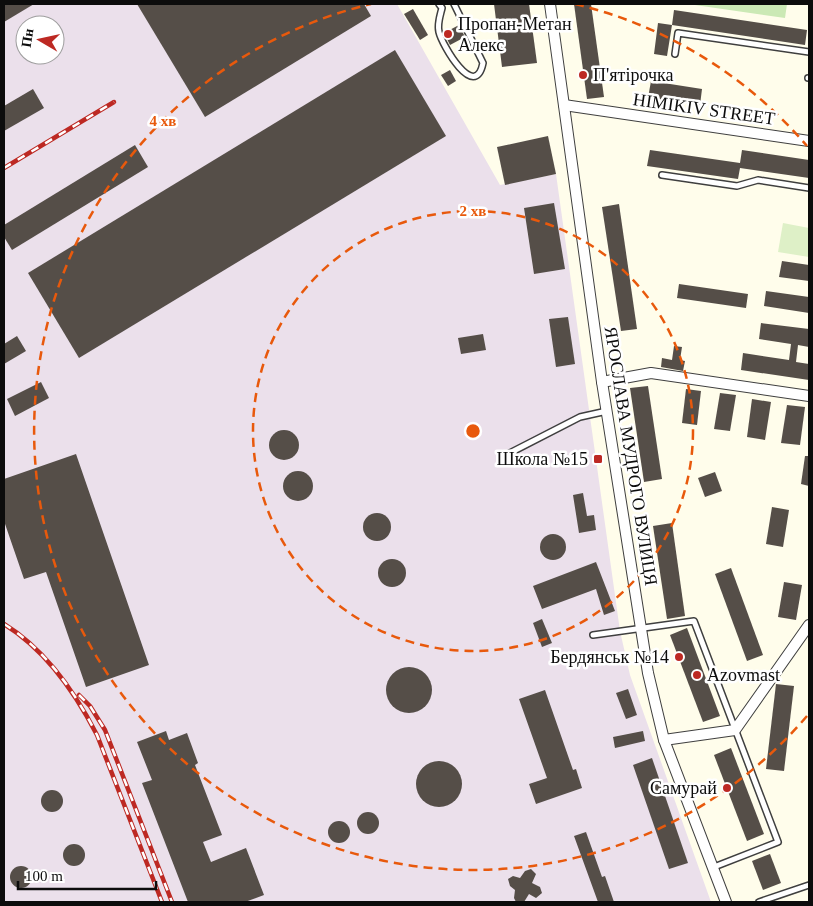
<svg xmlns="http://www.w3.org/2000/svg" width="813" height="906" viewBox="0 0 813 906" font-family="'Times New Roman',serif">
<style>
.industrial{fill:#ebe0eb;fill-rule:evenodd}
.green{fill:#cbe9b5}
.pitch{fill:#def0c7}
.building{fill:#554e48}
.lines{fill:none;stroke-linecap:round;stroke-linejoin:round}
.service-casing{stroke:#3f3f3f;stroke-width:8}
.minor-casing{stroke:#3f3f3f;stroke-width:12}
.service{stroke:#fff;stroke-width:5}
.minor{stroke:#fff;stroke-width:10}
.rail-casing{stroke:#bd2923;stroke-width:4.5}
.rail{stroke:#fff;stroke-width:2.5;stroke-dasharray:8;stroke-linecap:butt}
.ring{fill:none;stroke:#e8590c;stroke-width:2.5;stroke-dasharray:9 6}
.poi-dot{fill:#bd2923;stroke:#fff;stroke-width:2}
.labels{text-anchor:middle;stroke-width:5;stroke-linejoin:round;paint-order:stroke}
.poi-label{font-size:18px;fill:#0c0c0c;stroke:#fff;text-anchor:start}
.street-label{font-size:18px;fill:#0c0c0c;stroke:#fff}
.centre{fill:#e8590c;stroke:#fff;stroke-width:2.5}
.ring-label{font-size:15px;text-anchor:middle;font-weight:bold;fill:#e8590c;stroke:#fff;stroke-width:5;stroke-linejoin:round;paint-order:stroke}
</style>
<rect width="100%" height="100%" fill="#fffdeb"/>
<path class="industrial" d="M4,4H397L500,185L556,174L620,631L630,675L711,902H4ZM25,25H55V55H25Z"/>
<path class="green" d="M688,4H787L785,18Z"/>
<path class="pitch" d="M783,223L809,228V257L778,252Z"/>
<g class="building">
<path d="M4,4H34L4,22Z"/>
<path d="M137,4H364L371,16L205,117Z"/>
<path d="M494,4H529L537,63L502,67Z"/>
<path d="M574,4H591L604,97L587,99Z"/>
<path d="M413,9L428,35L420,40L404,14Z"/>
<path d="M674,10L807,30L805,45L672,25L667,56L654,54L658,23L672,25Z"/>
<path d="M459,25L465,37L450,45L444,33Z"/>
<path d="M395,50L446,136L79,358L28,273Z"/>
<path d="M450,70L456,81L448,86L441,75Z"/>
<path d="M651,81L702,89L700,105L648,98Z"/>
<path d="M33,89L44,108L4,131V106Z"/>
<path d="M548,136L556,174L505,185L497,147Z"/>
<path d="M135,145L148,167L12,250L4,237V225Z"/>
<path d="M650,150L740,163L742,150L809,160V178L740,168L738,179L647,166Z"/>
<path d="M554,203L565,269L534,274L524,208Z"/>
<path d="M619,204L637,329L621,331L602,207Z"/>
<path d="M782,261L809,265V281L779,277Z"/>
<path d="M679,284L748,294L746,308L677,298Z"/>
<path d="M766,291L809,297V313L764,306Z"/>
<path d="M568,317L575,364L556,367L549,319Z"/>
<path d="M761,323L809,329V347L798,345L796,362L809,364V380L741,370L743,353L789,360L791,344L759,339Z"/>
<path d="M483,334L486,350L461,354L458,338Z"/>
<path d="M17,336L26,351L4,364V344Z"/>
<path d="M674,346L682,347L680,360L685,361L683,371L661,367L662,358L672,360Z"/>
<path d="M41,382L49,398L15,416L7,399Z"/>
<path d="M648,386L662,479L644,482L630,388Z"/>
<path d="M686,389L701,391L697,425L682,423Z"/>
<path d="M720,393L736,395L730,431L714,429Z"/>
<path d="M752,399L771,402L765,440L747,437Z"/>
<path d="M787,405L805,407L800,445L781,443Z"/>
<circle cx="284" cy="445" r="15"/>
<path d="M76,454L149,665L86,687L46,572L24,579L4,521V479Z"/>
<path d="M805,456H809V486L801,484Z"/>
<circle cx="298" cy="486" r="15"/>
<path d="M715,472L722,491L705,497L698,478Z"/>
<path d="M583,493L587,516L594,515L596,530L579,533L573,495Z"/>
<path d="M772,507L789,510L783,547L766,544Z"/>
<circle cx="377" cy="527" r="14"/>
<path d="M672,523L685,616L667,619L653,526Z"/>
<circle cx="553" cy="547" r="13"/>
<circle cx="392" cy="573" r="14"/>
<path d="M596,562L615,611L604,615L596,589L542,609L533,586Z"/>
<path d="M731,568L763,655L747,661L715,574Z"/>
<path d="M784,582L802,585L796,620L778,617Z"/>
<path d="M542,619L552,643L542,647L533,623Z"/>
<path d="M687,628L720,716L703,722L670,635Z"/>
<circle cx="409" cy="690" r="23"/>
<path d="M776,684L794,686L784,771L766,769Z"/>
<path d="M628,689L637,715L626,719L616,693Z"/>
<path d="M545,690L573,770L576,769L582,788L536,804L529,784L547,778L519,699Z"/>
<path d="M166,731L169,740L187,733L198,763L195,765L222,835L203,842L211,862L246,848L264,895L245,902H188L142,783L152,780L137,742Z"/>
<path d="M643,731L645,741L615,748L613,737Z"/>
<path d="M731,748L764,834L747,841L714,755Z"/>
<path d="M652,758L688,863L669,869L633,765Z"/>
<circle cx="439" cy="784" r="23"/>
<circle cx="52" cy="801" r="11"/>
<circle cx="368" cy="823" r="11"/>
<circle cx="339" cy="832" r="11"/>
<path d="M586,832L602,877L605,876L614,902H598L574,836Z"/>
<circle cx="74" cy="855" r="11"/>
<path d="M770,854L781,883L763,890L752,861Z"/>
<circle cx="21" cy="877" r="11"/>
<path d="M531,869L536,874L532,883L540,887L542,893L536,898L529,894L524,902H516L514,898L515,890L510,886L508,879L513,876L520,878L525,871Z"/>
</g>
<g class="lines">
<defs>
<g id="service">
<path d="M439,4L442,8C440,16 437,24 439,32C442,45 475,102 483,63L454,4"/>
<path d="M675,54L678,33L809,52"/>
<path d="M808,78H809"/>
<path d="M662,175L737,186L758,180L809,188"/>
<path d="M502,457L580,417L607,411"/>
<path d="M593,635L694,621L778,842L714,867"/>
<path d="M759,902L809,885"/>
</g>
<g id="minor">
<path d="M550,4L602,382L648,673L664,740L726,902"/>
<path d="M564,105L809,141"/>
<path d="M602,382L651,373L809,396"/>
<path d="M664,740L735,730L809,625"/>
</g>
</defs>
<use href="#service" class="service-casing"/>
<use href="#minor" class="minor-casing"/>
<use href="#service" class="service"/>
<use href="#minor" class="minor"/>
<defs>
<g id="rail">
<path d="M4,168L114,102"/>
<path d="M4,624C46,650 75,692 97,735L162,902"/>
<path d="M79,695L90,706L105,730L172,902"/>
</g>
</defs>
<use href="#rail" class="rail-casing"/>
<use href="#rail" class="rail"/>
</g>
<g class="ring">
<circle cx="473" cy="431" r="220"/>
<path d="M807 716A439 439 0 1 1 371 4M575 4A439 439 0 0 1 807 146"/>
</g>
<g class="poi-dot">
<circle cx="448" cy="34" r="5"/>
<circle cx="583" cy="75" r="5"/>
<rect x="593" y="454" width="10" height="10" rx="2.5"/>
<circle cx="679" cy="657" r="5"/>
<circle cx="697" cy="675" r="5"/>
<circle cx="727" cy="788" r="5"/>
</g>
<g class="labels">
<g class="poi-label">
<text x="458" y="30">Пропан-Метан<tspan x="458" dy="21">Алекс</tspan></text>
<text x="593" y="81">П'ятірочка</text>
<text x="588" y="465" text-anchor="end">Школа №15</text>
<text x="669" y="663" text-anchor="end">Бердянськ №14</text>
<text x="707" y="681">Azovmast</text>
<text x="717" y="794" text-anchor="end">Самурай</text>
</g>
<g class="street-label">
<text transform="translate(704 109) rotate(8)" y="6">HIMIKIV STREET</text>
<text transform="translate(631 456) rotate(81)" y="6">ЯРОСЛАВА МУДРОГО ВУЛИЦЯ</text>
</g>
</g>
<circle cx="473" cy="431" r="8" class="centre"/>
<g class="ring-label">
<text x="163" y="126">4 хв</text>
<text x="473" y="216">2 хв</text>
</g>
<rect width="813" height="906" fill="none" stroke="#0c0c0c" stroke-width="10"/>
<g transform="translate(40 40) rotate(279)"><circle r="24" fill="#ffffff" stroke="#9e9e9e"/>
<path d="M0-4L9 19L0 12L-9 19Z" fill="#bd2923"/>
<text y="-8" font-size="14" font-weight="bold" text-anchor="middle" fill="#0c0c0c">Пн</text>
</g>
<path d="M18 881v8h138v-8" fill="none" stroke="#0c0c0c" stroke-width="2.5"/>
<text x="25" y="881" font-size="15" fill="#0c0c0c" stroke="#ffffff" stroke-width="4" paint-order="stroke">100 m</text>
</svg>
